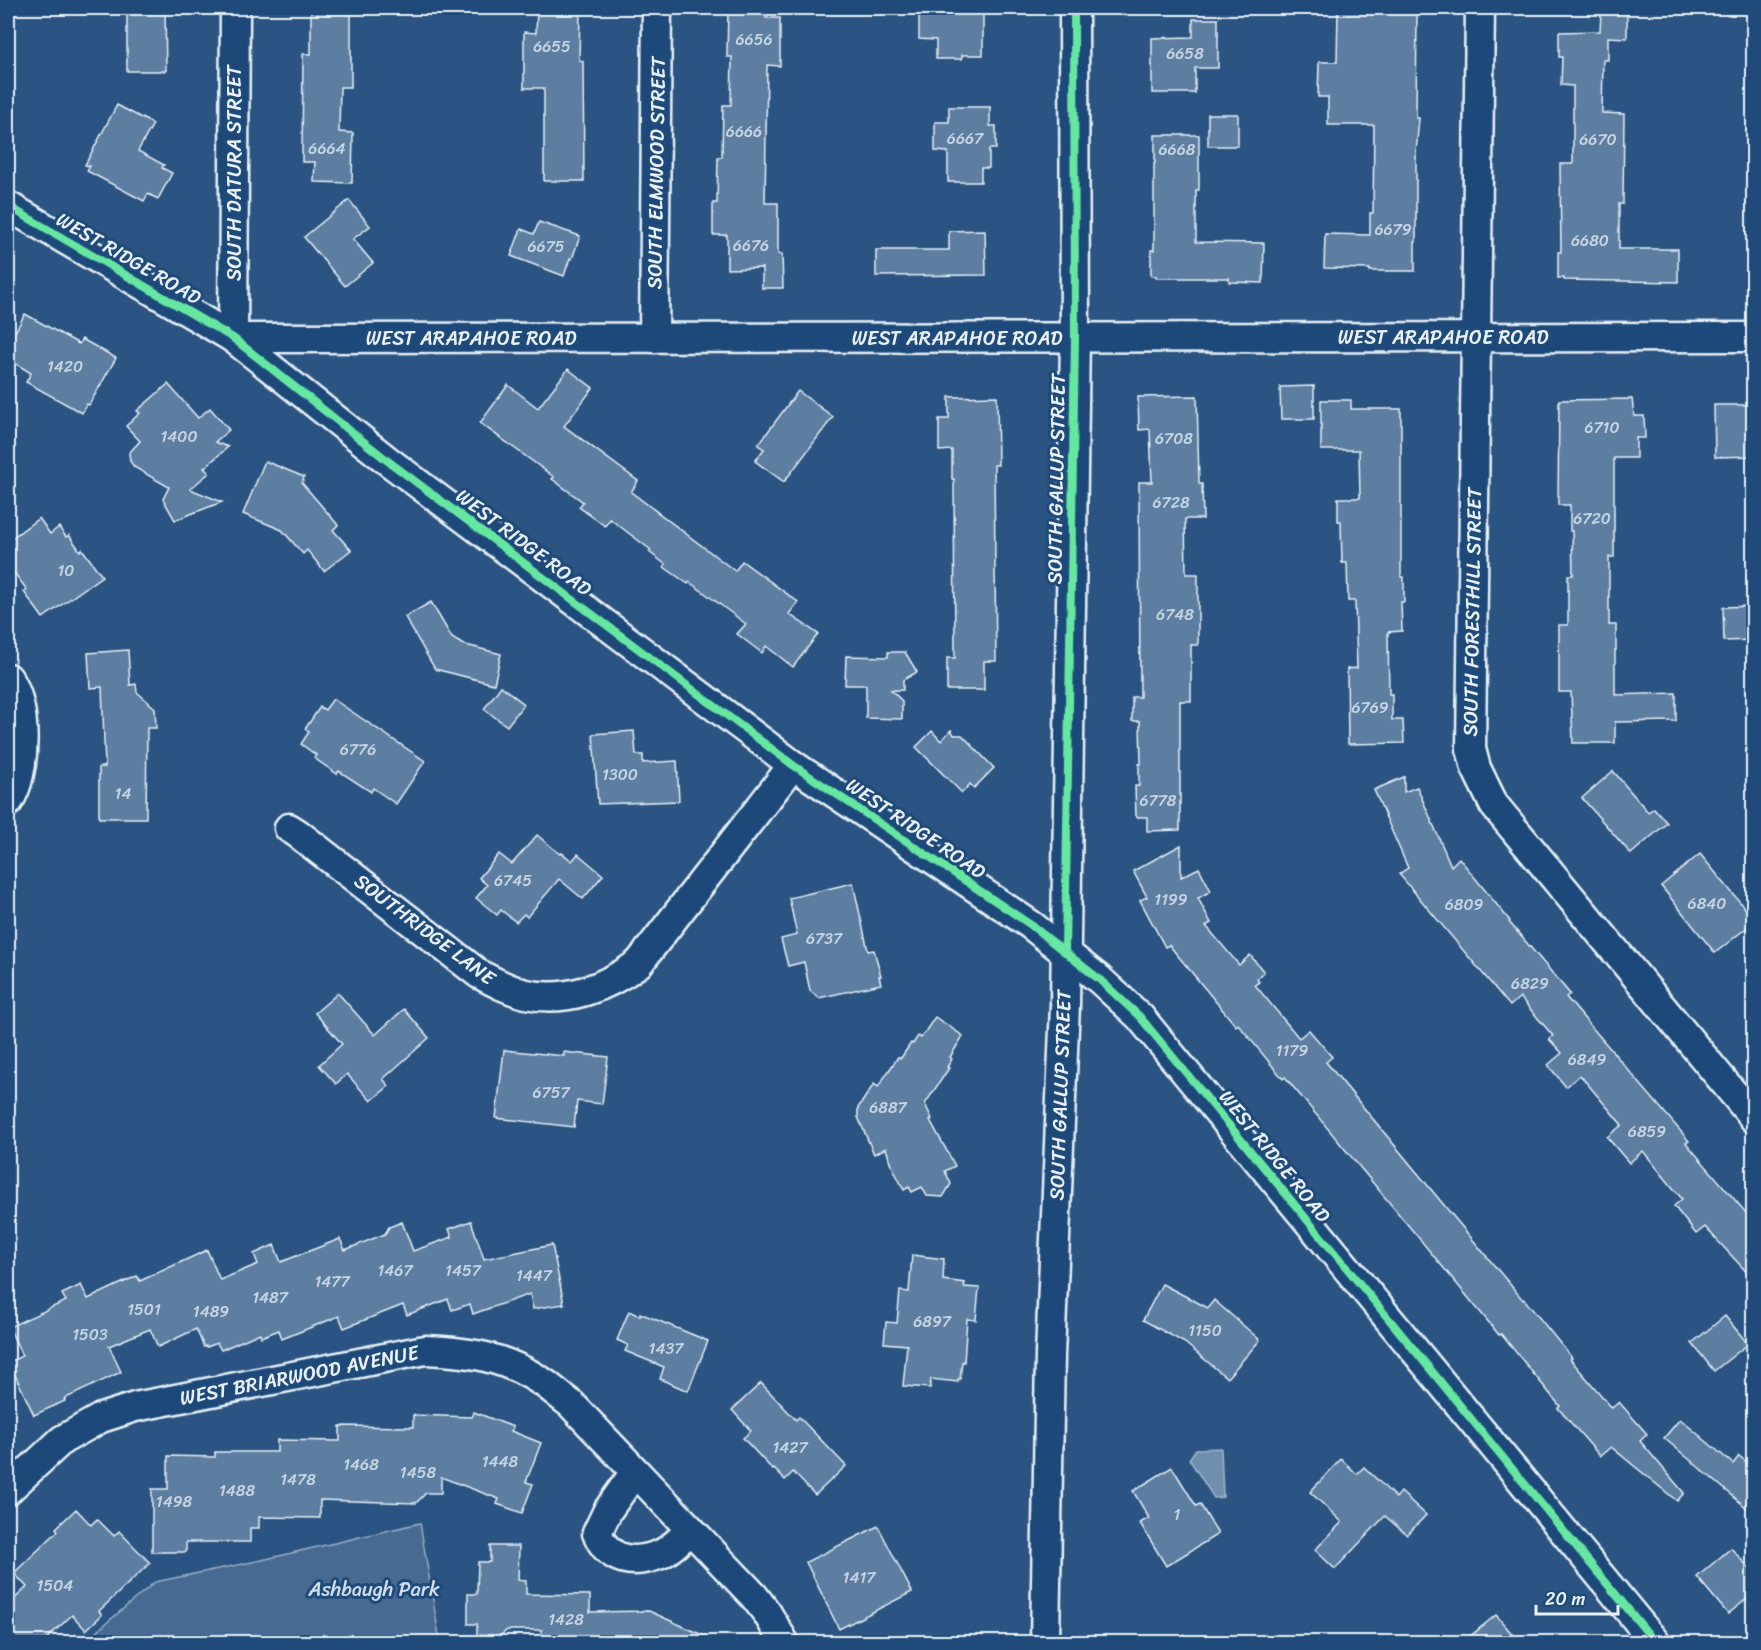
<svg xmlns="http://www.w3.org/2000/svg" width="1761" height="1650" viewBox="0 0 1761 1650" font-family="Sriracha,sans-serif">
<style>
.green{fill:#476b93;stroke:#98aec6;stroke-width:1.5}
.water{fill:#708ead;stroke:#a0b6cb;stroke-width:1.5}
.building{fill:#5d7da1;stroke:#e8f1f8;stroke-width:1.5}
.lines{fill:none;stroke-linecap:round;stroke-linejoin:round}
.minor-casing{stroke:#e8f1f8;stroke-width:33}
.minor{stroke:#1f4a7a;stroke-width:28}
.cycleway-casing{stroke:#1f4a7a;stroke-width:11}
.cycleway{stroke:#66e7a1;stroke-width:8}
.labels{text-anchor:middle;stroke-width:6;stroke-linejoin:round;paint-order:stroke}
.number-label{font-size:16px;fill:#c5d4e2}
.street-label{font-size:20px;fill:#e8f1f8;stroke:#1f4a7a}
.park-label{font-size:20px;fill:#d0dde9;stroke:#1f4a7a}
</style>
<rect width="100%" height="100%" fill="#2b5482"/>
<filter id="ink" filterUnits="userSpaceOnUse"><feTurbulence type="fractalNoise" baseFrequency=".0167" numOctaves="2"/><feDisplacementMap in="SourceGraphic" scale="12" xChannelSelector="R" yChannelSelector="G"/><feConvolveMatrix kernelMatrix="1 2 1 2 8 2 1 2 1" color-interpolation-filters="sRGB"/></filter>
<g filter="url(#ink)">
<path class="green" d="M420,1523L440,1642H84L155,1582L262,1560Z"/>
<path class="water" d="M1221,1448L1223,1497L1214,1498L1189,1459L1196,1449Z"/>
<g class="building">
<path d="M311,8H351V87H340L339,132L353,133L352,183L314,182L315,162H302L303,54H311Z"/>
<path d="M728,8H766V18H780V66L767,65L765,203H778V254H782L783,288H762V268L727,269V235H713V203H717L718,157H722L723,105H731L732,57H727Z"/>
<path d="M919,8H983V55H962V59H936V40L919,39Z"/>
<path d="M537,9H580L579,60L583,61L584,181H544V88H524V32L536,33Z"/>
<path d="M1338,10L1417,12L1416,118H1419L1416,153V242H1415V271H1370V269L1324,268L1325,234L1370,235V213H1373L1374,125H1328V97H1318L1319,62H1337Z"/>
<path d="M127,11H165L166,71H127Z"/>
<path d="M1601,13H1627V38L1608,37V60H1603L1602,113L1624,114L1623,204H1619V249H1678V282L1564,280V278H1558V252H1561L1560,164H1573V86L1561,85L1562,57H1559V32L1600,31Z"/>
<path d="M1193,19H1218V68H1195V93H1152V38L1193,37Z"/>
<path d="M117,105L153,124L138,151L164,165L162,168L172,173L158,199L148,194L144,201L87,171L90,166L85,165Z"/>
<path d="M949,107H990V126H996V149H989V168H981V182H948V152L935,151V122H949Z"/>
<rect x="1208" y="114" width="30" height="32"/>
<path d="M1155,135H1199V190H1196V242L1264,243L1263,283L1229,282V278H1156V276H1151V250H1154V163H1155Z"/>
<path d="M349,200L370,226L353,239L373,263L345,286L304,237Z"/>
<path d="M539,222L580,236L572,259L570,258L564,276L511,256L521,229L534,234Z"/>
<path d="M985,230L986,275L876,276V250H949V231Z"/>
<path d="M25,314L79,344L82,339L116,358L89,405L87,404L82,413L26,382L31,373L8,359V345Z"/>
<path d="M568,369L593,388L564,426L638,481L631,492L735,571L742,561L798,602L789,614L818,634L793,667L766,646L762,653L737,634L746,624L702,591L689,582L688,584L664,567L665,564L649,552L651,550L610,519L605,526L579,507L583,502L552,479L554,477L480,423L508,385L538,408Z"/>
<path d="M168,384L198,418L210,408L229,430L215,442L228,447L204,468L209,473L190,489L222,502L175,520L163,499L169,487L134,467L130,461L129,453L140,441L126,426L140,413L137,411Z"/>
<path d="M1314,386V419H1281L1280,387Z"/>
<path d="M798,391L833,417L784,482L755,461L764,449L758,445Z"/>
<path d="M997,396L998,465H994L996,661H984V690H947V658H955L954,479H952V450L939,451V419H949V397Z"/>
<path d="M1197,396L1199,484H1202L1203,519H1185L1186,574H1198V645H1191V701H1180V830L1147,831V817H1136L1135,786H1139V764H1141L1140,721H1132V697H1140L1139,482H1152L1150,429L1139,430L1138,397Z"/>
<path d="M1632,399L1634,416H1644L1645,438H1636V458H1614V557H1609V625H1616V650H1615V695L1676,693V721L1615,722V743H1573L1571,692H1559V625H1568V575H1573L1572,531H1570V505H1558L1559,400Z"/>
<path d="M1321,400H1351V409H1401V577H1404V602H1401L1402,631L1388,632L1389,694H1392V720H1403L1404,743L1348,744L1347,669L1357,668L1355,601H1348L1347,563H1342L1341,521H1338V498H1360L1359,450H1321Z"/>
<path d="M1714,405H1754V456L1715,457Z"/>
<path d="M265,461L304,477L302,483L338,525L333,530L351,550L324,571L307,550L303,554L282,530L243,514Z"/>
<path d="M39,518L50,534L59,527L66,537L69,535L80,551L82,549L102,576L43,618L24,592L27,590L8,564V541Z"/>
<path d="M431,602L452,638L462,644L501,654L494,684L435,669L405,617Z"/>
<path d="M1754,606V640L1724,641L1723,607Z"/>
<path d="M128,650L130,685L136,684L137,692L155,708L156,728H147L146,818H99V767H105L102,687L90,688L88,653Z"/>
<path d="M888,652H905L917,672L903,680V690H891L902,701V719L866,718V685H845L846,656L888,657Z"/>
<path d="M501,686L524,704L507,726L484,709Z"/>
<path d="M333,699L425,761L396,804L373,788L371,792L339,771L337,774L314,758L316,755L301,744L309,732L305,729L320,707L325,710Z"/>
<path d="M951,730L954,735H962L994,768L974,788L970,784L962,793L916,747L932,731L941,741Z"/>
<path d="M634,731L636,755H643V763L677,761L679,801L598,804L593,734Z"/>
<path d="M1613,771L1648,812L1654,808L1667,823L1631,854L1582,798Z"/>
<path d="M1404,777V792L1417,787L1451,866L1459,858L1510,921L1509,922L1570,994L1566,997L1689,1141L1686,1143L1754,1222V1280L1705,1227L1696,1234L1674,1206L1682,1199L1643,1151L1629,1163L1607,1137L1622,1125L1580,1075L1566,1087L1548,1065L1562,1053L1549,1039L1553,1036L1520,997L1510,1006L1399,874L1408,868L1374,790Z"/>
<path d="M537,835L560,854L562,853L572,861L578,854L603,875L583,899L559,879L527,917L524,914L516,922L501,910L497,915L476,898L487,885L479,878L499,854L512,864Z"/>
<path d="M1181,845V877L1199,868L1211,891L1198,898L1211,923L1206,926L1239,965L1250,955L1264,972L1257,979L1259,982L1255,985L1299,1038L1309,1030L1332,1057L1326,1062L1448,1210L1523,1300L1524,1299L1572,1358L1570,1359L1612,1408L1619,1402L1647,1434L1640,1441L1684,1493L1677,1501L1611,1447L1600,1456L1558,1408L1560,1406L1501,1334L1499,1335L1491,1325L1285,1077L1283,1079L1238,1024L1236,1026L1169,945L1165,947L1140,900L1147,897L1133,871Z"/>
<path d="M1700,854L1754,919V922L1715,953L1661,886Z"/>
<path d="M853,883L868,951L874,950L881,976H879L881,984L819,998L810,991L804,962L788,966L781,939L797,935L789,898Z"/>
<path d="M338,993L375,1035L404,1009L429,1038L383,1079L389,1086L371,1101L347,1074L336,1084L319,1065L342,1044L315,1013Z"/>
<path d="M935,1017L963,1036L950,1057L952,1059L947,1067L949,1068L925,1104L932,1119L930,1120L955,1166L945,1171L951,1184L943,1197L927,1196L922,1187L912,1192L909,1187L904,1190L890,1162L886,1148L874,1154L858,1117V1108L874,1084L878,1087L898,1057L901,1058L911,1043L913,1044L918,1036L921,1038Z"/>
<path d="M504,1050L564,1056V1052L608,1057L602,1104L577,1101L574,1127L496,1118Z"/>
<path d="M471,1221L484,1259L552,1245L564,1304L533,1309L530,1294L473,1314L470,1304L452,1310L448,1299L407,1315L403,1305L344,1328L339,1316L282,1339L279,1330L261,1337L260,1333L221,1350L217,1343L207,1347L206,1346L204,1347L196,1329L158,1347L150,1329L109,1346L121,1372L64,1399L65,1401L34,1415L9,1362L22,1356L9,1327L66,1301L62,1294L81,1285L88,1299L137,1276L140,1281L207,1250L220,1280L258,1264L254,1254L274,1245L281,1262L340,1239L345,1250L385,1234L389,1227L402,1222L413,1251L452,1237L449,1229Z"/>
<path d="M912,1255L944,1259L943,1280L965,1283L964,1287L979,1288L976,1320L967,1319L964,1362H962L960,1379H958V1382L931,1379L930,1388L903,1386L907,1345L884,1343L886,1322L897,1323L900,1291L909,1292Z"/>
<path d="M1162,1284L1208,1308L1214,1300L1260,1340L1227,1378L1185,1343L1143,1320Z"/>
<path d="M629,1311L640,1316V1313L708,1341L688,1391L660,1379L664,1367L625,1351L628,1345L617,1340Z"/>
<path d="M1725,1316L1748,1344L1714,1371L1692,1343Z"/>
<path d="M761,1383L796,1420L799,1417L846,1466L815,1495L793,1472L785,1480L774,1469L773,1470L743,1438L751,1431L732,1410Z"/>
<path d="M474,1412L513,1427L511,1431L541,1443L526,1482L533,1484L522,1513L497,1504L499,1499L441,1477V1493H426L416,1503L320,1500V1518L259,1517V1528H250V1542H186V1552H152V1489H168V1456L215,1457V1452H277V1440L340,1441V1426L413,1427V1415L472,1417Z"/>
<path d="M1680,1419L1733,1464L1739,1456L1754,1468V1514L1664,1438Z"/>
<path d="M1341,1459L1357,1474L1364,1467L1396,1498L1401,1492L1426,1515L1407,1535L1385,1516L1335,1569L1315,1550L1342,1522L1310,1492Z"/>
<path d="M1172,1467L1196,1506L1200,1504L1218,1534L1166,1566L1140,1523L1149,1518L1133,1491Z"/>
<path d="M76,1509L91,1525L97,1519L114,1536L119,1531L150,1563L99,1611L102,1615L86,1630L72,1615L43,1642H8V1605L27,1587L14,1573L58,1531L56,1528Z"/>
<path d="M878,1526L912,1592L839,1629L806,1562Z"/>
<path d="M490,1546H519L518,1580L526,1581V1594L590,1595V1612L649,1611L718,1642H542V1630H507L499,1637H477V1624H468V1594H477L478,1562H490Z"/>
<path d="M1731,1548L1754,1574V1593L1728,1614L1697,1577Z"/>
<path d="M1496,1615L1519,1642H1463Z"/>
</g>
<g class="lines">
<defs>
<g id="minor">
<path d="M1480,8L1471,749L1476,768L1494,805L1754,1118"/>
<path d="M8,206L233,338L388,461L793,765L1031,925L1100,980L1140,1017L1655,1642"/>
<path d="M233,338L1754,337"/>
<path d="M233,338L235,8"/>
<path d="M654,338L657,8"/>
<path d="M8,678C28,703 27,776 8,802"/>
<path d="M289,828L297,833L479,974C494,982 509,990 526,994C567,1003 607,987 639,963L793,765"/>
<path d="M635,1472L608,1510L597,1533C609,1562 634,1565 661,1554C672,1549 682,1537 691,1530"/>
<path d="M8,1490L62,1440L101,1418L135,1407L425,1350C470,1352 502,1356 541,1381C552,1388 561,1397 571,1404L754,1596L767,1613L784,1642"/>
<path d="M1045,1642L1050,1355L1065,1005L1075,338L1074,8"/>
</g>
</defs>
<use href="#minor" class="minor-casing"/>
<use href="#minor" class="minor"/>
<defs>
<g id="cycleway">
<path d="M8,206L233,338L388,461L793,765L1031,925L1100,980L1140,1017L1655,1642"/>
<path d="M1065,951L1075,338L1074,8"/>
</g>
</defs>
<use href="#cycleway" class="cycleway-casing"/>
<use href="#cycleway" class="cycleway"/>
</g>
</g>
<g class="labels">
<g class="number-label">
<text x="754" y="45">6656</text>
<text x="552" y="52">6655</text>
<text x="1185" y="59">6658</text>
<text x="744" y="137">6666</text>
<text x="965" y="144">6667</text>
<text x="1598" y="145">6670</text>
<text x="327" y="154">6664</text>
<text x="1177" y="155">6668</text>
<text x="1393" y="235">6679</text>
<text x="1590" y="246">6680</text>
<text x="751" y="251">6676</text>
<text x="546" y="252">6675</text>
<text x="65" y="372">1420</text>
<text x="1602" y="433">6710</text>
<text x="179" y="442">1400</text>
<text x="1174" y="444">6708</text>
<text x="1171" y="508">6728</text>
<text x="1592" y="524">6720</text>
<text x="66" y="576">10</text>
<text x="1175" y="620">6748</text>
<text x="1370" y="713">6769</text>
<text x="358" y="755">6776</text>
<text x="620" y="780">1300</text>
<text x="123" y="799">14</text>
<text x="1158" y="806">6778</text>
<text x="513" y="886">6745</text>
<text x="1171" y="905">1199</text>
<text x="1707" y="909">6840</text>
<text x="1464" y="910">6809</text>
<text x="824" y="944">6737</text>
<text x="1530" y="989">6829</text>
<text x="1292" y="1056">1179</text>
<text x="1587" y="1065">6849</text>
<text x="551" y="1098">6757</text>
<text x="888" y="1113">6887</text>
<text x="1647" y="1137">6859</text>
<text x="395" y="1276">1467</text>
<text x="463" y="1276">1457</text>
<text x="534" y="1281">1447</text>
<text x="332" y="1287">1477</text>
<text x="270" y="1303">1487</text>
<text x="144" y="1315">1501</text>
<text x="211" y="1317">1489</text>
<text x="932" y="1327">6897</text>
<text x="1205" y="1336">1150</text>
<text x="90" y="1340">1503</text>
<text x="666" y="1354">1437</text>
<text x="790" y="1453">1427</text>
<text x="500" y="1467">1448</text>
<text x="361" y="1470">1468</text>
<text x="418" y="1478">1458</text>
<text x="298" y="1485">1478</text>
<text x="237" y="1496">1488</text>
<text x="174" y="1507">1498</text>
<text x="1177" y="1520">1</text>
<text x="859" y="1583">1417</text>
<text x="55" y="1591">1504</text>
<text x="566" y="1625">1428</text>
</g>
<g class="street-label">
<text transform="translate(234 173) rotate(-90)" y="7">SOUTH DATURA STREET</text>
<text transform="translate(656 173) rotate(-89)" y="7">SOUTH ELMWOOD STREET</text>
<text transform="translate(129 258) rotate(30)" y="7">WEST RIDGE ROAD</text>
<text x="1443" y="344">WEST ARAPAHOE ROAD</text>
<text x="471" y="345">WEST ARAPAHOE ROAD</text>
<text x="957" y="345">WEST ARAPAHOE ROAD</text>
<text transform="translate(1056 479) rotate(-89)" y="7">SOUTH GALLUP STREET</text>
<text transform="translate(524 542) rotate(37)" y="7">WEST RIDGE ROAD</text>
<text transform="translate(1472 612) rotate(-89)" y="7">SOUTH FORESTHILL STREET</text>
<text transform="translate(916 828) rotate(34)" y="7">WEST RIDGE ROAD</text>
<text transform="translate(425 929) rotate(37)" y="7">SOUTHRIDGE LANE</text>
<text transform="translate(1060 1095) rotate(-88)" y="7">SOUTH GALLUP STREET</text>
<text transform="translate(1275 1156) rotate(51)" y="7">WEST RIDGE ROAD</text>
<text transform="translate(299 1375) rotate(-11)" y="7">WEST BRIARWOOD AVENUE</text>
</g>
<g class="park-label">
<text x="374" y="1596">Ashbaugh Park</text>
</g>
</g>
<rect width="1761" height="1650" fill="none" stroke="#1f4a7a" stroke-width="30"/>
<rect x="15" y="15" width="1731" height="1620" fill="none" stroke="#e8f1f8" stroke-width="2" filter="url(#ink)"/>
<path d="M1536 1605v9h82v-9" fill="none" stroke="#e8f1f8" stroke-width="3"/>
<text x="1545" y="1605" font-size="18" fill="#e8f1f8" stroke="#1f4a7a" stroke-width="4.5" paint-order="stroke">20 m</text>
</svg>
